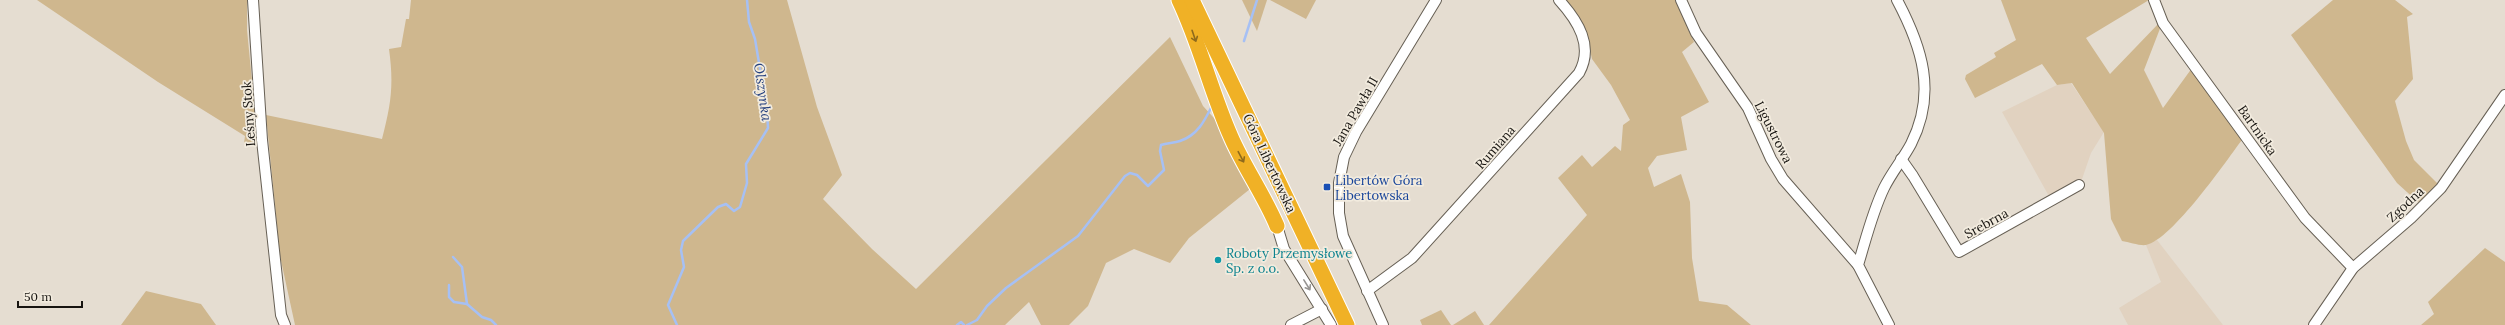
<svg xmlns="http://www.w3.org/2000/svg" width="2505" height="325" viewBox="0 0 2505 325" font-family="Lora,serif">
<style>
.industrial{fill:#e1d2c0}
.green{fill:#cfb78e}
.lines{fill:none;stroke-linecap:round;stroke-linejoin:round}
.stream{stroke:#a6c0f4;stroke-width:2.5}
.minor-casing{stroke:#676055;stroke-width:12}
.highway-casing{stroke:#fff;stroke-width:17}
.minor{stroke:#fff;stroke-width:10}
.highway{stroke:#f0b126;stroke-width:15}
.oneway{stroke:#8e6a1c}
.oneway2{stroke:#979593}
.transit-dot{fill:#1a4fb4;stroke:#f2ebde;stroke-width:1.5}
.culture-dot{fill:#0f9aa8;stroke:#f2ebde;stroke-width:1.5}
.labels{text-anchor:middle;stroke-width:3.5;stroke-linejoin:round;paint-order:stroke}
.street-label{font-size:13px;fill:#171410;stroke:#f2ebde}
.transit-label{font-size:13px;fill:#164399;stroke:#f2ebde;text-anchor:start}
.culture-label{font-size:13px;fill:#0d838f;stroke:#f2ebde;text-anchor:start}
.water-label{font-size:14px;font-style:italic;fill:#25417f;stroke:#f2ebde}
</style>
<rect width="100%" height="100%" fill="#e5ddd1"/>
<g class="industrial">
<path d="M2071,83L2104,132L2091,153L2081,182L2050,198L2002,112L2057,85Z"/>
<path d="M2157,240L2223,325H2128L2119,308L2161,282L2146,245Z"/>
</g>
<g class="green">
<path d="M37,0H247V30L258,143H244L245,136L158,82Z"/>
<path d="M411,0H787L817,107L842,175L823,199L872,249L916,289L1170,37L1203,106L1223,128L1250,189L1189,238L1170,263L1134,249L1106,263L1088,306L1069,325H1041L1029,302L1005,325H295L280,256L266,115L382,139C391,104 394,85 389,49L401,47L406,19H409Z"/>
<path d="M1242,0H1267L1257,31Z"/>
<path d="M1270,0H1316L1306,19Z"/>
<path d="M1563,0H1675L1694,42L1682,52L1709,102L1681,117L1687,150L1657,156L1648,168L1654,187L1681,174L1690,202L1692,258L1699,301L1727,305L1751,325H1489L1587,215L1558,178L1582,155L1592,167L1615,146L1621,151L1623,125L1630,120L1611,85L1592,59L1586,32Z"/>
<path d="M2001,0H2149L2086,38L2110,74L2160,22L2161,26L2144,70L2163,108L2192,68L2244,137C2227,160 2172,240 2146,245C2140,246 2129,242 2122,241L2111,219L2104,133L2072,83L2057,85L2042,64L1975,98L1965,79L1966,75L1996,57L1994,53L2016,40Z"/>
<path d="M2333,0H2395L2413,14L2407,17L2413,79L2395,101L2406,141L2414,160L2438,184L2418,202L2397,183L2291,35Z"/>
<path d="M2485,248L2505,262V325H2421L2434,314L2428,302Z"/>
<path d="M146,291L201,304L216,325H121Z"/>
<path d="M1441,310L1451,325H1422L1420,320Z"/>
<path d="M1475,311L1484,325H1453Z"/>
</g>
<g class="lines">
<g class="stream">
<path d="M1244,41L1257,0"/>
<path d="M453,257L462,267L467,304"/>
<path d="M449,285V297L454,302L467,304L482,317L491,320L496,325"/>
<path d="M677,325L668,305L684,267L681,250L683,241L718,207L726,204L734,211L740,207L747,183L746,164L768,128L767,111L755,39L749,22L747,0"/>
<path d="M957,325L961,322L964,325"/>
<path d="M967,325L977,320L987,306L1006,288L1078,236L1125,176L1130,173L1137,175L1148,186L1164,170L1160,151L1161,145C1167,143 1174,143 1180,141C1198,135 1205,120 1213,104"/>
</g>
<defs>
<g id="minor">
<path d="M253,0L262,140L281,315L285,325"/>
<path d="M1681,0L1696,33L1748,108L1771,159L1783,179L1858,265"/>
<path d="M2154,0L2163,23L2305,218L2353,268"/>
<path d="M1901,159L1913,176L1959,252L2079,185"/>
<path d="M1277,226L1284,249L1331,325"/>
<path d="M1367,291L1412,258L1579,73C1594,46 1578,21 1559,0"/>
<path d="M1291,325L1322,309"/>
<path d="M1383,325L1343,236L1339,213V183L1344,157L1356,132L1436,0"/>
<path d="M1889,325L1858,265C1866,239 1872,213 1884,188C1892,172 1903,159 1911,144C1937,93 1922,47 1897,0"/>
<path d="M2314,325L2353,268L2411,218L2441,188L2505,95"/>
</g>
<g id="highway">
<path d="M1179,0C1200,44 1211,92 1231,137C1244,167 1264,195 1277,226"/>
<path d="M1192,0L1347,325"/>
</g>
</defs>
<use href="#minor" class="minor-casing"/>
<use href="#highway" class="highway-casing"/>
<use href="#minor" class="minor"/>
<use href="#highway" class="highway"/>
</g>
<defs><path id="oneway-shaft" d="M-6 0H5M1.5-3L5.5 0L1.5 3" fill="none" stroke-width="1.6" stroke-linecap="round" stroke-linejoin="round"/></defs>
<g class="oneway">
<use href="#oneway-shaft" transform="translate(1194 36) rotate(71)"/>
<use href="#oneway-shaft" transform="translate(1241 157) rotate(62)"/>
</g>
<use class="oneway2" href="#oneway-shaft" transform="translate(1307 285) rotate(58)"/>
<rect class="transit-dot" x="1323" y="183" width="8" height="8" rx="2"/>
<circle class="culture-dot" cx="1218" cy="260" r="4"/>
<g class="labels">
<g class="street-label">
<text transform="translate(1355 111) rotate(-60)" y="5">Jana Pawła II</text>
<text transform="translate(248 114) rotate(-94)" y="5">Leśny Stok</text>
<text transform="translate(2258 130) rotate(55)" y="5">Bartnicka</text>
<text transform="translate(1774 132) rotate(63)" y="5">Ligustrowa</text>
<text transform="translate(1495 147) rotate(-49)" y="5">Rumiana</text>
<text transform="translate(1270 163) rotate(65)" y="5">Góra Libertowska</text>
<text transform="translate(2405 204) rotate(-43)" y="5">Zgodna</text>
<text transform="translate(1986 223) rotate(-29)" y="5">Srebrna</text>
</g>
<g class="transit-label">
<text x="1335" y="185">Libertów Góra<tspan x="1335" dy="15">Libertowska</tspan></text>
</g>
<g class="culture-label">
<text x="1226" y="258">Roboty Przemysłowe<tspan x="1226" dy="15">Sp. z o.o.</tspan></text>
</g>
<g class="water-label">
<text transform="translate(763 92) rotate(82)" y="5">Olszynka</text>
</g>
</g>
<path d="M18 301v6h64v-6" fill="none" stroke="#171410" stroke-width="2"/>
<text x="24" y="301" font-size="12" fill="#171410" stroke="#f2ebde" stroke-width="3" paint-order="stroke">50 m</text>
</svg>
